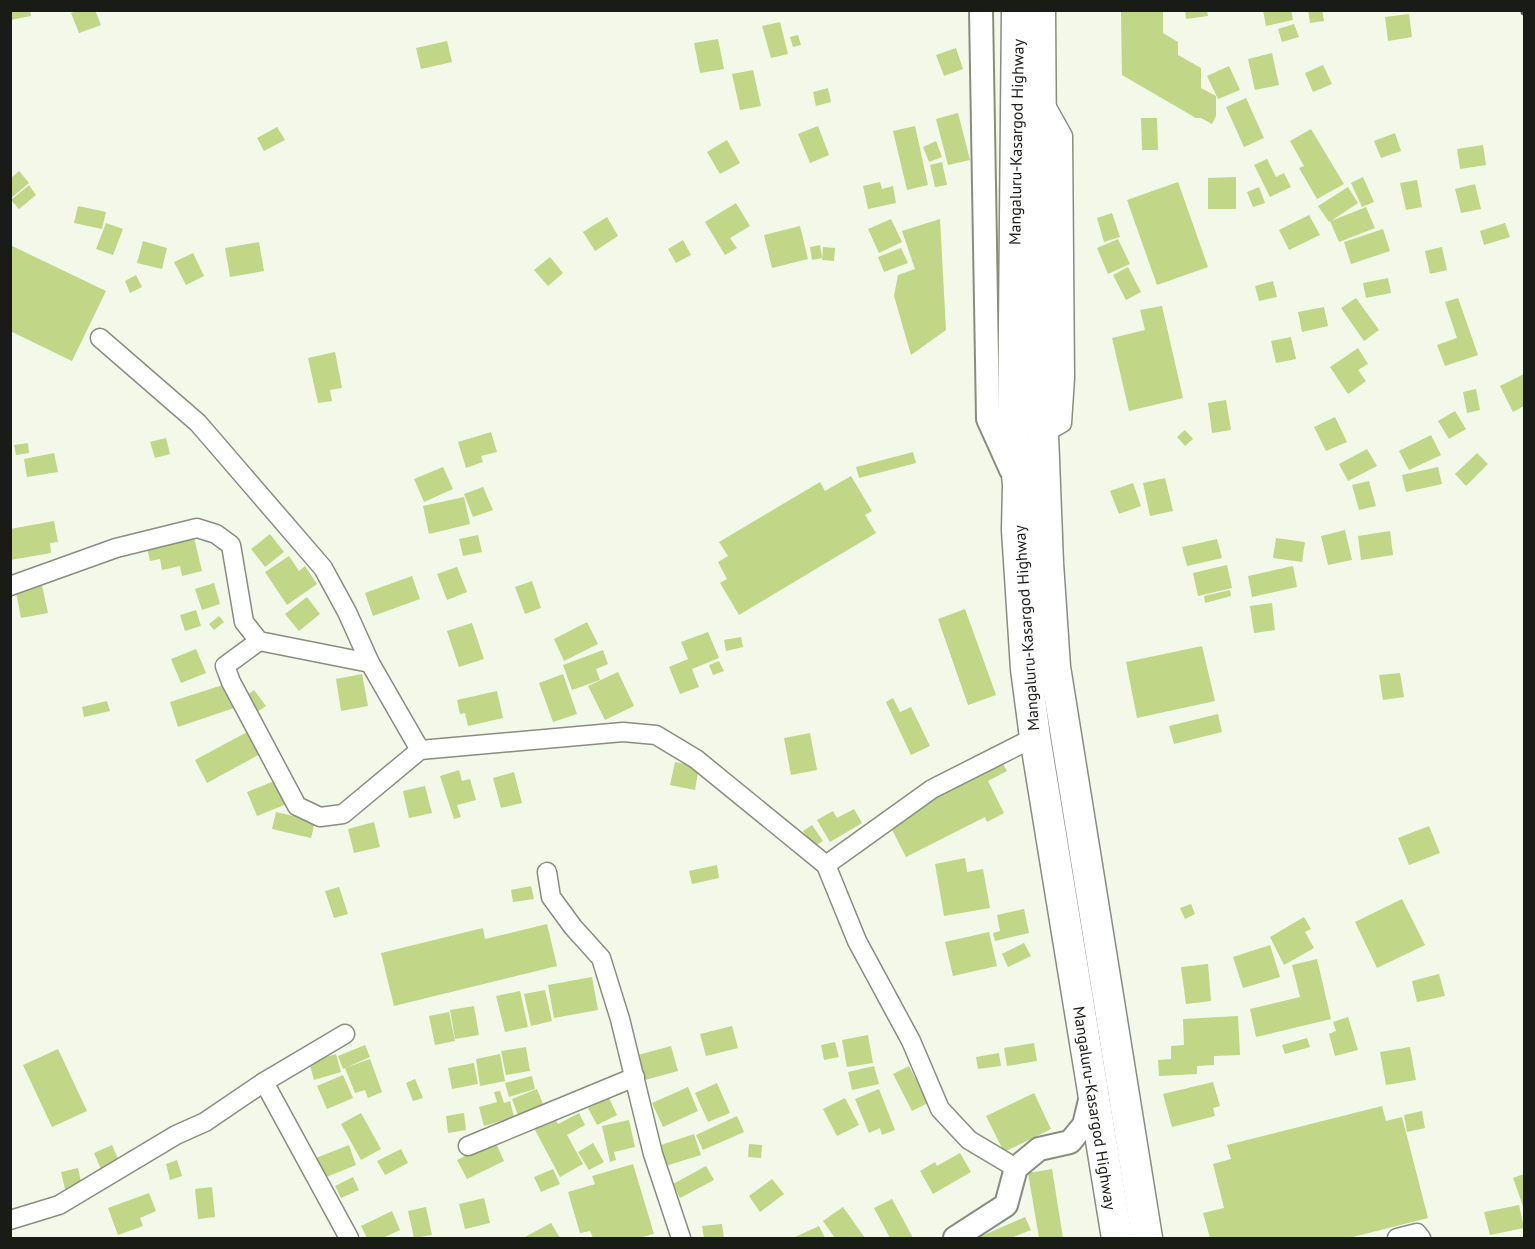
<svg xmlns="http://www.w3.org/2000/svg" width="1535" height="1249" viewBox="0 0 1535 1249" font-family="'PT Sans',sans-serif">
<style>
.building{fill:#c1d687}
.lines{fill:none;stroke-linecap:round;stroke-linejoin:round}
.minor-casing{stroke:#898d80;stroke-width:21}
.tertiary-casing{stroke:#898d80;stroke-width:26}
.trunk-casing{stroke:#898d80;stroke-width:33}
.minor{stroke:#fff;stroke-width:18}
.tertiary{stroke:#fff;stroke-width:22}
.trunk{stroke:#fff;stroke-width:30}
.rail-casing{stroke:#575a52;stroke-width:7}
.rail{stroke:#fff;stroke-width:4.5;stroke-dasharray:14;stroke-linecap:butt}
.labels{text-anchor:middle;stroke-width:5;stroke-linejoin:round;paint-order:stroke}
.street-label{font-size:16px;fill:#191b16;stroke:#fff}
</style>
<rect width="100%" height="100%" fill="#f3f8e9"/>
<g class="building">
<path d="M10,10H30L31,16L10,20Z"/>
<path d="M79,10H95L101,25L79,33L71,13Z"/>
<path d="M1185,10H1207L1208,16L1186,19Z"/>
<path d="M1263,10H1291L1293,20L1266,26Z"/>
<path d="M1308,10H1322L1324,21L1310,23Z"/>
<path d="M1163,11V33L1178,42V55L1201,68V88L1216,96V116L1212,124L1201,118H1196L1122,75L1121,12Z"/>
<path d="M1409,14L1412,37L1388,41L1385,17Z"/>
<path d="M780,22L788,54L771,58L762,26Z"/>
<path d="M1294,24L1299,37L1282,42L1278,29Z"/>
<path d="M798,35L801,45L793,47L790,37Z"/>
<path d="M718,39L724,69L700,73L694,43Z"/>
<path d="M447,41L452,62L421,69L416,48Z"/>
<path d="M956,48L963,69L944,76L936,55Z"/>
<path d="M1272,53L1279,85L1255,90L1248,59Z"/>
<path d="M1323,65L1332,84L1313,92L1305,73Z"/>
<path d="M1229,66L1240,90L1218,99L1207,76Z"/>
<path d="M753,70L761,106L740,110L732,74Z"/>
<path d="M828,88L831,102L816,106L813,92Z"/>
<path d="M1246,98L1264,138L1244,147L1226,107Z"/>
<path d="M958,113L970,160L948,165L936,119Z"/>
<path d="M1141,118H1157L1158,150H1142Z"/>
<path d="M818,126L829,155L810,163L798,134Z"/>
<path d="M915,126L928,185L907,190L893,131Z"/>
<path d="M277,127L285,140L264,151L257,138Z"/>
<path d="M1311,129L1344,184L1317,199L1299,168L1304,166L1290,141Z"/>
<path d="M1395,133L1401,151L1381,158L1374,141Z"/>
<path d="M727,140L740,163L720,174L707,152Z"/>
<path d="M936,141L942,157L929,162L923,147Z"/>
<path d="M1483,145L1486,165L1460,169L1457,149Z"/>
<path d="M1267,159L1276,177L1284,173L1291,187L1270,197L1254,165Z"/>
<path d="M942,162L947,185L935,187L930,165Z"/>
<path d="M19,171L29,183L10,199V179Z"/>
<path d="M1236,177V209H1208V178Z"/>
<path d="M1363,177L1374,202L1362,207L1351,183Z"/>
<path d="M1417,180L1422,207L1406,210L1400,183Z"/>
<path d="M880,182L882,189L893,186L896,203L868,209L863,186Z"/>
<path d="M1178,182L1208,267L1157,285L1127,200Z"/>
<path d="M1475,184L1481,209L1461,213L1455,189Z"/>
<path d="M29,185L36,195L19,209L11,200Z"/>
<path d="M1259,187L1265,203L1253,207L1247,192Z"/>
<path d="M1348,187L1358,203L1331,221L1366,207L1375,228L1339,242L1330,221L1329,222L1318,206Z"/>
<path d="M736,203L750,226L730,238L737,248L725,255L705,222Z"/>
<path d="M78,206L106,212L102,229L74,223Z"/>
<path d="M1112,213L1120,237L1104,242L1097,218Z"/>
<path d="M1309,215L1320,235L1289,250L1279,230Z"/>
<path d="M607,217L618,236L595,251L583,232Z"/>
<path d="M891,219L902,242L879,253L868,229Z"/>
<path d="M940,219L946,330L911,355L894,296L898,275L915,269L902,231Z"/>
<path d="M106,223L123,229L113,255L96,249Z"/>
<path d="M1505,223L1510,237L1484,245L1480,231Z"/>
<path d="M800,226L808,259L772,268L764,235Z"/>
<path d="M1383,229L1390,251L1351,264L1344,242Z"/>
<path d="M1118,239L1130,264L1108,274L1097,248Z"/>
<path d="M683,240L691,255L676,263L668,249Z"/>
<path d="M143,241L167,248L162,269L137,263Z"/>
<path d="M259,242L264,271L230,277L225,248Z"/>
<path d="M10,245L106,291L72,361L10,331Z"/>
<path d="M820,245L822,258L812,260L810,247Z"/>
<path d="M823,247L835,248L834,261L822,260Z"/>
<path d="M1442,247L1447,270L1430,274L1425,251Z"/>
<path d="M901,248L908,263L884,272L878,257Z"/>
<path d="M193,253L204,276L186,285L174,262Z"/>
<path d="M550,257L563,273L548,286L534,270Z"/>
<path d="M1128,267L1141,292L1126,300L1113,275Z"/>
<path d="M136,275L142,287L130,293L125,281Z"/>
<path d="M1388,278L1391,293L1366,298L1363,283Z"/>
<path d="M1273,281L1277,297L1259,301L1255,286Z"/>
<path d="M1356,298L1379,330L1364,341L1341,308Z"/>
<path d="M1458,298L1478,355L1445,366L1437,345L1457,338L1445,302Z"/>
<path d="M1162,306L1183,398L1129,411L1112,338L1145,330L1140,310Z"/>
<path d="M1324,307L1328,326L1302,332L1298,312Z"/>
<path d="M1291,337L1296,359L1276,363L1271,341Z"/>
<path d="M1358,348L1368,364L1358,370L1366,381L1348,394L1330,367Z"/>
<path d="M335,352L342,388L330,390L332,401L318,403L308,358Z"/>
<path d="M1524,374V406L1513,412L1500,386Z"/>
<path d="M1476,389L1480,410L1467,413L1463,392Z"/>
<path d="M1226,400L1231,430L1212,433L1208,403Z"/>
<path d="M1455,411L1466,429L1449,439L1438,421Z"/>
<path d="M1335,417L1347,442L1326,451L1314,427Z"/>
<path d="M1185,430L1193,439L1185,446L1177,437Z"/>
<path d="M491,432L497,452L481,456L483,462L466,468L458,442Z"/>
<path d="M1431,435L1441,455L1409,470L1399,451Z"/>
<path d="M166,438L170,454L155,458L150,442Z"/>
<path d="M28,443L29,453L16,455L14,445Z"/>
<path d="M1367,449L1377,466L1348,481L1339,464Z"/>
<path d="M913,452L916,463L859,478L856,467Z"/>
<path d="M54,453L58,472L27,477L24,459Z"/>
<path d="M1477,453L1488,464L1466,486L1455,474Z"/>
<path d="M443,467L453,489L424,502L414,479Z"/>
<path d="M1438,467L1442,484L1406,492L1402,475Z"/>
<path d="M851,476L872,511L865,515L876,533L739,615L720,583L727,579L718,562L728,556L719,542L820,482L825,491Z"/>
<path d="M1165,478L1173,511L1150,516L1143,483Z"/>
<path d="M1369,481L1376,506L1359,510L1352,485Z"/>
<path d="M1133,483L1141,506L1119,514L1110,491Z"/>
<path d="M483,487L493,510L473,517L464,494Z"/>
<path d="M464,497L470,524L429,534L423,506Z"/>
<path d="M54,521L58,542L50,543L51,553L10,560V529Z"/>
<path d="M1345,530L1352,560L1328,565L1321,536Z"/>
<path d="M1390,531L1393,555L1361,560L1358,536Z"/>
<path d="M270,534L284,552L265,567L251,549Z"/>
<path d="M478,535L482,552L463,556L459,539Z"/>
<path d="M194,538L202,571L182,576L180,566L162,570L160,559L150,561L147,548Z"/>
<path d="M1276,538L1305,542L1302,562L1273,558Z"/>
<path d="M1217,539L1222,558L1187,566L1182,547Z"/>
<path d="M289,556L299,571L305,566L317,584L287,605L265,572Z"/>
<path d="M1227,565L1232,588L1198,596L1193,573Z"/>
<path d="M1293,566L1297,587L1252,597L1248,576Z"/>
<path d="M457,567L467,592L447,600L437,574Z"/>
<path d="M412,576L420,599L373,616L365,593Z"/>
<path d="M41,581L48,613L21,618L15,587Z"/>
<path d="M532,581L541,608L525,614L515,587Z"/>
<path d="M214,583L220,604L202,610L195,589Z"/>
<path d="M1230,590L1231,596L1205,603L1204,596Z"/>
<path d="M307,597L320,614L299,631L285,614Z"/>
<path d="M1272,603L1275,630L1254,633L1250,606Z"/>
<path d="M965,609L996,695L968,705L938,619Z"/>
<path d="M196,610L201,626L185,631L180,615Z"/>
<path d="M219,616L224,622L214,630L209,624Z"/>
<path d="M587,622L598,644L564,661L554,639Z"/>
<path d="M472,623L484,659L459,667L447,631Z"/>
<path d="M708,632L719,658L692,669L699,687L680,694L669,667L688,659L681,642Z"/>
<path d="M741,637L743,647L726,651L724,640Z"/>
<path d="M1202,646L1215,701L1137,718L1126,662Z"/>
<path d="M196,649L206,673L181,683L171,659Z"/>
<path d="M603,650L608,664L596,669L600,680L572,690L563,665Z"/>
<path d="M719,661L724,671L713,675L709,665Z"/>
<path d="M618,672L634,706L605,720L588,686Z"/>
<path d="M1400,673L1404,697L1383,700L1379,675Z"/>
<path d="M362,674L368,706L341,711L336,679Z"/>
<path d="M563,674L577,714L553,722L539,683Z"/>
<path d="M229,683L237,707L178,727L170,702Z"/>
<path d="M254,690L266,706L257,712L245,697Z"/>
<path d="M497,691L503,718L468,726L465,713L460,714L457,700Z"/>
<path d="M893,698L900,712L911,707L930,746L911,755L886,702Z"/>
<path d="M107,701L110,711L84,717L82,707Z"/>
<path d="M1218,714L1222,732L1174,744L1169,726Z"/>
<path d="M249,731L262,753L207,783L195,760Z"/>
<path d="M810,733L817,770L791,775L784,738Z"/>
<path d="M675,762L699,767L695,790L670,785Z"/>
<path d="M1003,764L1007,771L988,781L1004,813L987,822L985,817L906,857L888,822Z"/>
<path d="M459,770L462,781L470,779L476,800L457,805L461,817L454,819L440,776Z"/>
<path d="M514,772L522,803L501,808L493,778Z"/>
<path d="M279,779L289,803L257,816L247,792Z"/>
<path d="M425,786L432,813L409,818L403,791Z"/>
<path d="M854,809L862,823L830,842L817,820L833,811L837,818Z"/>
<path d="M276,812L315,821L311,838L272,829Z"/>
<path d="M374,822L380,847L354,853L348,829Z"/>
<path d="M812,825L823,841L813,847L803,831Z"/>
<path d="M1429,826L1440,853L1409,865L1398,838Z"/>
<path d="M965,858L967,872L983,869L990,908L944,916L935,864Z"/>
<path d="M717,865L719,878L692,884L689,871Z"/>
<path d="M531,886L534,899L513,902L511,890Z"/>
<path d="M339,887L348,914L334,918L325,891Z"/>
<path d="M1402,899L1425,945L1377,968L1355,922Z"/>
<path d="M1191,904L1195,914L1185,919L1180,908Z"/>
<path d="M1024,909L1029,933L995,941L993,933L1000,931L997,915Z"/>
<path d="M1304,917L1311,929L1305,932L1314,948L1284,965L1270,937Z"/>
<path d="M547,924L557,966L394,1006L381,953L483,928L485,939Z"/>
<path d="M989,932L997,966L953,976L945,942Z"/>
<path d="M1024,943L1031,956L1008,967L1002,954Z"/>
<path d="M1270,945L1280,977L1243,988L1233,957Z"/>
<path d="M1317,959L1331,1019L1256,1037L1250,1009L1300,997L1292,965Z"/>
<path d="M1208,964L1211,1001L1186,1004L1181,967Z"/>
<path d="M1439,974L1445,996L1417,1002L1412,981Z"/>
<path d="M592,977L598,1010L554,1018L548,985Z"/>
<path d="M545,990L552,1021L531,1026L524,994Z"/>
<path d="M520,991L528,1027L505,1032L496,996Z"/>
<path d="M474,1006L479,1035L455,1039L450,1010Z"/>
<path d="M449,1012L455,1041L435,1045L429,1016Z"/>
<path d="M1238,1016L1240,1055L1214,1056V1065L1197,1066V1074L1159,1076L1158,1060L1171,1059V1046L1184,1045L1183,1019Z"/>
<path d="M1348,1017L1358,1050L1335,1056L1329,1034L1336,1031L1333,1022Z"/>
<path d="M732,1026L738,1048L706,1056L700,1034Z"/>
<path d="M868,1035L873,1063L847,1067L842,1040Z"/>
<path d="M1307,1038L1310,1047L1285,1054L1282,1045Z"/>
<path d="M835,1042L839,1057L824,1060L821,1045Z"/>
<path d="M1034,1043L1037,1061L1007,1066L1004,1048Z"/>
<path d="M365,1045L370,1057L343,1069L338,1056Z"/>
<path d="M671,1046L678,1071L645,1080L638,1055Z"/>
<path d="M526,1047L530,1071L506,1075L501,1051Z"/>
<path d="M1410,1047L1416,1080L1386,1085L1380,1052Z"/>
<path d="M58,1049L87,1111L52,1127L23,1065Z"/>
<path d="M999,1053L1001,1066L978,1069L976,1057Z"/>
<path d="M336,1054L341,1072L314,1080L309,1062Z"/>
<path d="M500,1054L505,1081L480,1086L476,1059Z"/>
<path d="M370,1059L382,1092L368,1098L365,1090L355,1093L345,1068Z"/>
<path d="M474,1063L478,1084L452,1089L448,1068Z"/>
<path d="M874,1066L879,1084L852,1090L848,1072Z"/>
<path d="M909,1066L928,1103L912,1111L893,1074Z"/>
<path d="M343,1075L353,1098L327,1109L317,1086Z"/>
<path d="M532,1076L535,1089L509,1097L505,1083Z"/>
<path d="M415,1079L423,1098L413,1101L406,1083Z"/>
<path d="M1213,1082L1220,1106L1213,1108L1215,1116L1172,1127L1163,1094Z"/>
<path d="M717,1083L730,1113L708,1122L695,1093Z"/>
<path d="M688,1087L698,1111L663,1127L652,1103Z"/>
<path d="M537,1089L543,1104L518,1115L512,1099Z"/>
<path d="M879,1089L895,1130L882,1135L880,1128L869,1133L855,1099Z"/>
<path d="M500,1091L504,1103L510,1101L514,1117L484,1126L479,1107L497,1102L494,1092Z"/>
<path d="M1034,1093L1051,1129L1004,1152L986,1116Z"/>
<path d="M609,1098L617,1115L597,1125L588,1108Z"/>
<path d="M845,1098L859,1125L837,1136L823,1109Z"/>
<path d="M1382,1106L1386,1121L1402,1117L1428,1218L1349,1238H1210L1203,1213L1224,1208L1213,1164L1231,1159L1227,1145Z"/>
<path d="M1422,1111L1425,1128L1407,1132L1404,1115Z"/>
<path d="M361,1113L381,1149L361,1160L341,1124Z"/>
<path d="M464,1113L466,1130L448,1133L446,1116Z"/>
<path d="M579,1113L585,1125L567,1135L583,1164L560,1177L534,1128L554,1117L558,1124Z"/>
<path d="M737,1116L744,1132L703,1150L696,1135Z"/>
<path d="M629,1120L635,1147L614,1152L616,1160L610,1162L602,1126Z"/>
<path d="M694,1134L701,1155L659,1168L652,1148Z"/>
<path d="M495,1141L504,1161L467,1179L457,1160Z"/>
<path d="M593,1143L604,1162L589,1170L578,1152Z"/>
<path d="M749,1144L762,1145L761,1158L748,1157Z"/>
<path d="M112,1145L119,1161L101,1169L94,1153Z"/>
<path d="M349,1145L356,1165L324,1178L316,1158Z"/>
<path d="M401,1149L408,1163L385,1175L377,1161Z"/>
<path d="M960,1153L971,1172L933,1194L920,1171L935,1162L937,1166Z"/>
<path d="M177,1160L182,1176L170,1180L166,1164Z"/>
<path d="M633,1164L654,1234L638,1238H593L590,1231L580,1233L568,1192L595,1184L592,1176Z"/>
<path d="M706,1166L714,1180L680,1198L673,1184Z"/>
<path d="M78,1168L82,1186L65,1189L61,1172Z"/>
<path d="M553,1169L560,1184L541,1192L534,1177Z"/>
<path d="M1052,1169L1063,1238H1039L1028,1173Z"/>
<path d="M1524,1174V1209L1513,1178Z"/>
<path d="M353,1177L359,1190L341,1198L335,1186Z"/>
<path d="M772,1179L784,1194L760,1212L749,1196Z"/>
<path d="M212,1187L215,1217L198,1219L195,1189Z"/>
<path d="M149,1193L156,1211L140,1218L143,1226L118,1235L108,1208Z"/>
<path d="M484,1198L490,1223L465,1229L459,1204Z"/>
<path d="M892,1199L913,1238H890L874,1208Z"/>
<path d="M1519,1205L1524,1228L1490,1235L1484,1212Z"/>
<path d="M426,1207L432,1235L414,1238L408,1211Z"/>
<path d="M843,1207L865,1238H835L823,1221Z"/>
<path d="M392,1211L400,1230L383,1238H367L361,1226Z"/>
<path d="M1025,1217L1031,1230L1011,1238H977Z"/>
<path d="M551,1223L560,1238H523Z"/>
<path d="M722,1224L724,1238H704L702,1226Z"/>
<path d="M819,1226L825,1238H793Z"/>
</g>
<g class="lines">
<defs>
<g id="minor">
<path d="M100,338L198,423L323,568L347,612L370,663L420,750"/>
<path d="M1043,434L1062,423L1065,378L1063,136L1044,102"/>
<path d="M10,586L116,548L197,528L216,534L231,545L244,622L259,641L370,663"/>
<path d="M259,641L225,666L231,682L297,806L320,817L343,814L420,750L623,732L656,735L696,759L826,865L857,941L911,1041L940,1109L969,1140L1016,1168"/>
<path d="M826,865L932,789L1035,737"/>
<path d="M547,872L551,897L573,927L601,958L620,1019L653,1154L681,1238"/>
<path d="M264,1082L349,1238"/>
<path d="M468,1146L635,1077"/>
<path d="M10,1220L59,1205L176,1135L205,1122L264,1082L345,1034"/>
<path d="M1397,1238L1417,1233L1421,1238"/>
</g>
<g id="tertiary">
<path d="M981,10L988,419L1011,470"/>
<path d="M955,1238L1006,1205L1016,1168L1039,1149L1070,1142L1084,1125L1091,1096"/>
</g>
<g id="trunk">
<path d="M1017,10L1013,430L1018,485L1017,530L1026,669L1035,737L1117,1238"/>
<path d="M1040,10L1043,434L1048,563L1055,667L1147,1238"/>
</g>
</defs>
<use href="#minor" class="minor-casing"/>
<use href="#tertiary" class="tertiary-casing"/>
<use href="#trunk" class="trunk-casing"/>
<use href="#minor" class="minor"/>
<use href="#tertiary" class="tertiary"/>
<use href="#trunk" class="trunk"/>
<defs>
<path id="rail" d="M1524,10V12"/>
</defs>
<use href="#rail" class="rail-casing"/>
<use href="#rail" class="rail"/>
</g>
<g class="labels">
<g class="street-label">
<text transform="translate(1016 142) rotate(-89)" y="6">Mangaluru-Kasargod Highway</text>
<text transform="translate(1026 628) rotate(-94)" y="6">Mangaluru-Kasargod Highway</text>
<text transform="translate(1095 1108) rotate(81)" y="6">Mangaluru-Kasargod Highway</text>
</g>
</g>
<rect width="1535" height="1249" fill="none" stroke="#191b16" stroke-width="24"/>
</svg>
